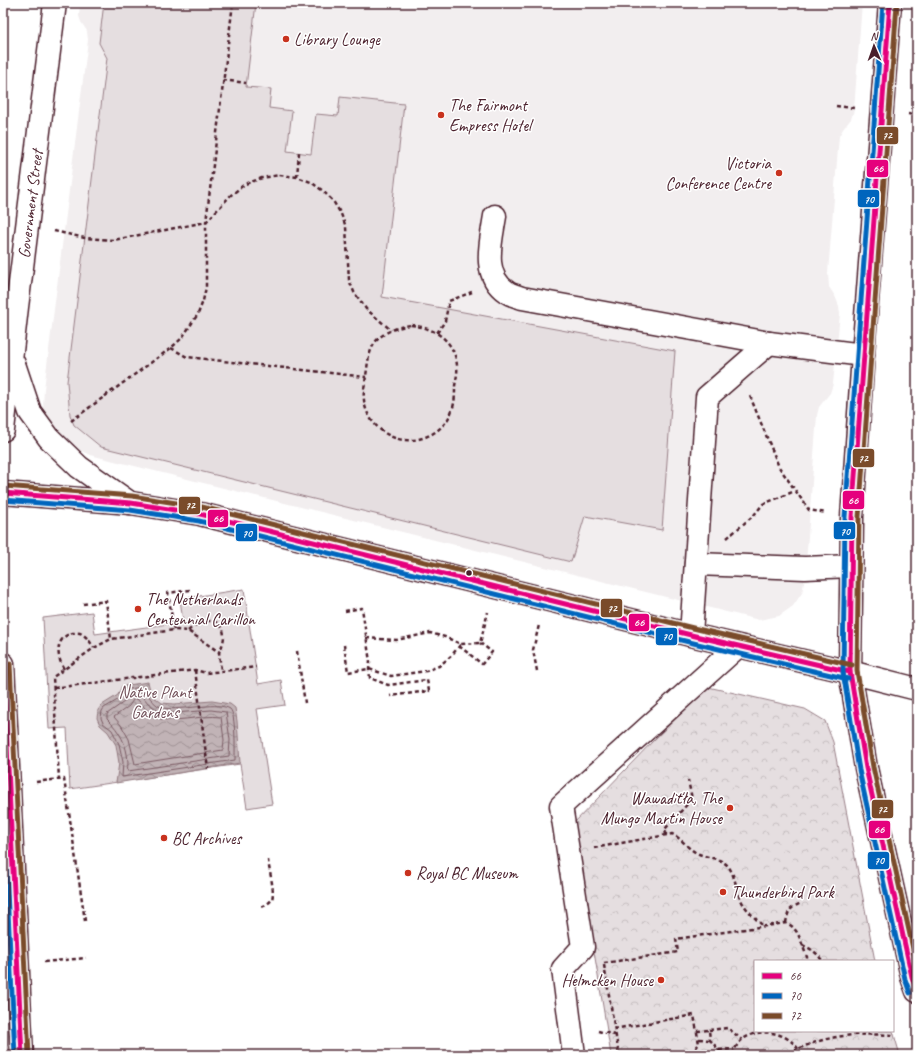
<svg xmlns="http://www.w3.org/2000/svg" width="920" height="1058" viewBox="0 0 920 1058" font-family="Caveat,sans-serif">
<style>
.built{fill:#f2eeef}
.green{fill:#e5dee0;stroke:#987e86}
.forest{fill:url(#forest-crowns);stroke:#987e86}
.water{fill:url(#water-waves);stroke:#91787e}
.lines{fill:none;stroke-linecap:round;stroke-linejoin:round}
.shore{stroke:#7a5a63;stroke-width:1}
.minor-casing{stroke:#4a1f2b;stroke-width:25}
.major-casing{stroke:#4a1f2b;stroke-width:25}
.path{stroke:#4a1f2b;stroke-width:2.5;stroke-dasharray:4 3;stroke-linecap:butt}
.minor{stroke:#fff;stroke-width:22}
.major{stroke:#fff;stroke-width:22}
.bus-1-casing{stroke:#fff;stroke-width:8}
.bus-2-casing{stroke:#fff;stroke-width:8}
.bus-3-casing{stroke:#fff;stroke-width:8}
.bus-1{stroke:#e5007d;stroke-width:5}
.bus-2{stroke:#0065bd;stroke-width:5}
.bus-3{stroke:#7a4b2a;stroke-width:5}
.poi-dot{fill:#c8321e;stroke:#fff;stroke-width:1.5}
.bus-dot{fill:#4a1f2b;stroke:#fff;stroke-width:1.5}
.labels{text-anchor:middle;stroke-width:3;stroke-linejoin:round;paint-order:stroke}
.poi-label{font-size:17px;fill:#4a1f2b;stroke:#fff;text-anchor:start}
.street-label{font-size:17px;fill:#4a1f2b;stroke:#fff}
.park-label{font-size:17px;fill:#714f58;stroke:#fff}
.line-badge{stroke:#fff;stroke-width:1.5}
.badge-label{font-size:11px;text-anchor:middle;font-weight:bold;fill:#fff}
</style>
<defs>
<pattern id="forest-crowns" width="20" height="18" patternUnits="userSpaceOnUse"><rect width="20" height="18" fill="#e5dee0"/><path d="M2 6a3 3 0 1 1 6 0M12 15a3 3 0 1 1 6 0" fill="none" stroke="#c6bec0"/></pattern>
<pattern id="water-waves" width="16" height="10" patternUnits="userSpaceOnUse"><rect width="16" height="10" fill="#c1b3b6"/><path d="M0 5q4-4 8 0t8 0" fill="none" stroke="#9f9194"/></pattern>
</defs>
<rect width="100%" height="100%" fill="#fff"/>
<filter id="ink" filterUnits="userSpaceOnUse"><feTurbulence type="fractalNoise" baseFrequency=".025" numOctaves="2"/><feDisplacementMap in="SourceGraphic" scale="8" xChannelSelector="R" yChannelSelector="G"/><feConvolveMatrix kernelMatrix="1 2 1 2 8 2 1 2 1" color-interpolation-filters="sRGB"/></filter>
<g filter="url(#ink)">
<path class="built" d="M80,3H862L854,110L851,119L843,129L839,136L828,273L829,287L835,296L839,306L840,314L833,384L830,393L819,407L817,415L805,577L802,593L793,606L779,616L759,620L90,455L70,446L53,429L43,407L44,389L88,40L87,31L81,22L79,16Z"/>
<g class="green">
<path d="M104,3H256L246,87L271,89L269,108L292,111L287,151L311,154L316,114L338,116L340,97L404,104L382,297L675,351L662,530L585,516L571,562L101,447L74,425L70,415L67,382L107,58L99,43Z"/>
<path d="M244,589L258,684L281,680L285,705L257,709L272,804L247,808L240,764L70,789L67,728L49,729L43,618L92,612L95,634L183,622L180,599Z"/>
</g>
<path class="forest" d="M708,687L805,709L825,721L833,742L875,961H755V1031H893L900,1055H611L573,824L653,741Z"/>
<path class="water" d="M148,682L150,690L154,697L162,703L174,704L212,701L230,704L235,708L237,721L240,763L116,783L119,763L116,745L108,732L100,725L97,718L98,710L102,705L118,695L122,686Z"/>
<g class="lines">
<g class="shore">
<path d="M143,687L145,688C147,695 153,703 160,707C170,712 206,704 221,706C224,707 227,707 230,709C236,714 235,751 235,760L122,777L123,762L119,744L112,730L103,723L101,718L102,711L104,708L121,698L125,690Z"/>
<path d="M140,693L148,703L160,712L175,713L211,710L226,712L230,740L229,756L128,771C127,768 128,765 128,762C127,745 120,731 107,719V714L124,702L129,694Z"/>
<path d="M137,699C143,705 147,712 155,717C170,725 202,714 221,717L224,740L223,750L135,764L129,739L121,725L114,717L129,706L133,700Z"/>
</g>
<defs>
<g id="minor">
<path d="M495,216C491,242 481,275 507,292C511,295 517,296 522,298L769,343L863,355"/>
<path d="M696,564L805,568L851,566"/>
<path d="M691,635L707,397L769,343"/>
<path d="M3,664L22,1055"/>
<path d="M574,1055L563,969L583,947L561,806L737,647"/>
</g>
<g id="major">
<path d="M890,3L863,355L852,517L850,672L866,768L912,977L917,991"/>
<path d="M14,364L30,412L49,438L79,467L130,503"/>
<path d="M3,430L17,307L55,3"/>
<path d="M3,493L131,503L200,514L691,635L850,672L917,689"/>
</g>
</defs>
<use href="#minor" class="minor-casing"/>
<use href="#major" class="major-casing"/>
<g class="path">
<path d="M223,80L246,83"/>
<path d="M836,106L855,108"/>
<path d="M908,114L917,115"/>
<path d="M297,177L299,152"/>
<path d="M54,231L85,238L114,240L206,222L231,195L245,184L262,178L279,175L297,177L311,182L323,191L333,201L341,214L346,227L349,280L354,292L366,309L391,330"/>
<path d="M411,325C435,328 454,340 457,365C458,372 456,380 455,386C455,394 455,403 452,410C446,430 424,442 404,440C384,438 366,420 364,400C363,392 365,383 366,376C368,363 368,352 376,341C385,331 398,327 411,325Z"/>
<path d="M437,333L445,321L449,301L472,292"/>
<path d="M171,348L187,357L366,377"/>
<path d="M750,396L779,467L809,510L826,513"/>
<path d="M71,421L171,348L182,338L198,314L203,301L206,287V222L233,3"/>
<path d="M727,538L754,515L763,504L795,491"/>
<path d="M83,604L106,601L111,639"/>
<path d="M345,611L362,608L370,662L369,669L370,678L388,685L427,680L429,691L390,696"/>
<path d="M174,630L168,593L190,590"/>
<path d="M188,631C212,609 234,626 219,652"/>
<path d="M366,638L396,640L430,633L445,637L461,644L480,643L488,612"/>
<path d="M344,645L348,672L369,669L391,676L426,671L439,666L451,656L461,644"/>
<path d="M459,646L482,664L492,652L480,643"/>
<path d="M297,651L305,703"/>
<path d="M64,669C56,656 55,637 73,633C76,633 79,632 82,634C87,637 91,643 94,648"/>
<path d="M195,670L208,769"/>
<path d="M537,671L533,650L539,625"/>
<path d="M54,688L195,670L206,673L256,667"/>
<path d="M36,782L59,779"/>
<path d="M666,835L665,829L692,799L688,780"/>
<path d="M594,848L672,834C683,839 688,850 699,854C708,858 721,858 728,866C735,875 736,889 741,900C746,910 755,918 763,926"/>
<path d="M262,907C265,905 270,903 272,899C275,891 269,870 268,860"/>
<path d="M85,921L64,779H59L53,677L94,648L111,639L174,630L188,631L219,652L221,671"/>
<path d="M786,923C788,910 790,908 801,903"/>
<path d="M802,945C810,948 818,953 822,961"/>
<path d="M44,962L86,958"/>
<path d="M604,963L678,952L676,939L786,923C799,927 802,946 807,957V961"/>
<path d="M604,965L619,1055"/>
<path d="M614,1029L694,1015L699,1044L690,1055"/>
<path d="M709,1030L728,1028L742,1040"/>
<path d="M598,1031L615,1035"/>
<path d="M697,1031L709,1030L710,1040L719,1050L720,1055"/>
<path d="M699,1039L710,1040"/>
<path d="M719,1050L734,1049"/>
<path d="M733,1055C739,1026 784,1026 798,1049"/>
<path d="M787,1055C821,1035 855,1033 893,1035"/>
</g>
<use href="#minor" class="minor"/>
<use href="#major" class="major"/>
<defs>
<g id="bus-1">
<path d="M890,3L852,517L850,672L866,768L912,977L917,991"/>
<path d="M3,493L131,503L200,514L691,635L850,672"/>
<path d="M3,664L22,1055"/>
</g>
<g id="bus-2">
<path d="M883,3L845,517L843,672L859,770L905,979L910,993"/>
<path d="M3,500L130,510L199,521L689,642L848,679"/>
<path d="M3,808L15,1055"/>
</g>
<g id="bus-3">
<path d="M897,4L859,517L857,671L873,767L917,967"/>
<path d="M4,486L132,496L202,507L693,628L852,665"/>
<path d="M10,664L29,1055"/>
</g>
</defs>
<use href="#bus-1" class="bus-1-casing"/>
<use href="#bus-2" class="bus-2-casing"/>
<use href="#bus-3" class="bus-3-casing"/>
<use href="#bus-1" class="bus-1"/>
<use href="#bus-2" class="bus-2"/>
<use href="#bus-3" class="bus-3"/>
</g>
</g>
<g class="poi-dot">
<circle cx="286" cy="39" r="4"/>
<circle cx="441" cy="115" r="4"/>
<circle cx="779" cy="173" r="4"/>
<circle cx="138" cy="609" r="4"/>
<circle cx="730" cy="808" r="4"/>
<circle cx="164" cy="838" r="4"/>
<circle cx="408" cy="873" r="4"/>
<circle cx="723" cy="892" r="4"/>
<circle cx="661" cy="980" r="4"/>
</g>
<circle class="bus-dot" cx="469" cy="573" r="3.5"/>
<g class="labels">
<g class="poi-label">
<text x="294" y="45">Library Lounge</text>
<text x="449" y="111">The Fairmont<tspan x="449" dy="20">Empress Hotel</tspan></text>
<text x="771" y="169" text-anchor="end">Victoria<tspan x="771" dy="20">Conference Centre</tspan></text>
<text x="146" y="605">The Netherlands<tspan x="146" dy="20">Centennial Carillon</tspan></text>
<text x="722" y="804" text-anchor="end">Wawadiťła, The<tspan x="722" dy="20">Mungo Martin House</tspan></text>
<text x="172" y="844">BC Archives</text>
<text x="416" y="879">Royal BC Museum</text>
<text x="731" y="898">Thunderbird Park</text>
<text x="653" y="986" text-anchor="end">Helmcken House</text>
</g>
<g class="street-label">
<text transform="translate(30 204) rotate(-83)" y="6">Government Street</text>
</g>
<g class="park-label">
<text x="155" y="698">Native Plant<tspan x="155" dy="20">Gardens</tspan></text>
</g>
</g>
<g class="line-badge">
<rect x="876" y="126" width="23" height="19" rx="4" fill="#7a4b2a"/>
<rect x="866" y="159" width="23" height="19" rx="4" fill="#e5007d"/>
<rect x="857" y="189" width="23" height="19" rx="4" fill="#0065bd"/>
<rect x="852" y="448" width="23" height="20" rx="4" fill="#7a4b2a"/>
<rect x="842" y="490" width="23" height="20" rx="4" fill="#e5007d"/>
<rect x="178" y="496" width="23" height="19" rx="4" fill="#7a4b2a"/>
<rect x="207" y="509" width="22" height="19" rx="4" fill="#e5007d"/>
<rect x="833" y="521" width="23" height="19" rx="4" fill="#0065bd"/>
<rect x="235" y="523" width="23" height="19" rx="4" fill="#0065bd"/>
<rect x="600" y="598" width="23" height="20" rx="4" fill="#7a4b2a"/>
<rect x="628" y="613" width="22" height="19" rx="4" fill="#e5007d"/>
<rect x="655" y="627" width="23" height="19" rx="4" fill="#0065bd"/>
<rect x="871" y="799" width="23" height="20" rx="4" fill="#7a4b2a"/>
<rect x="868" y="820" width="23" height="19" rx="4" fill="#e5007d"/>
<rect x="867" y="851" width="23" height="19" rx="4" fill="#0065bd"/>
</g>
<g class="badge-label">
<text x="887" y="139">72</text>
<text x="878" y="172">66</text>
<text x="869" y="203">70</text>
<text x="863" y="462">72</text>
<text x="853" y="504">66</text>
<text x="190" y="509">72</text>
<text x="218" y="522">66</text>
<text x="845" y="535">70</text>
<text x="247" y="537">70</text>
<text x="612" y="612">72</text>
<text x="639" y="626">66</text>
<text x="667" y="640">70</text>
<text x="882" y="813">72</text>
<text x="879" y="833">66</text>
<text x="879" y="864">70</text>
</g>
<rect width="920" height="1058" fill="none" stroke="#fff" stroke-width="16"/>
<rect x="8" y="8" width="904" height="1042" fill="none" stroke="#4a1f2b" stroke-width="1.5" filter="url(#ink)"/>
<rect x="754" y="960" width="140" height="72" fill="#ffffff" stroke="#b7a5aa"/>
<rect x="762" y="973" width="20" height="6" fill="#e5007d" stroke="#b7a5aa"/>
<text x="790" y="980" font-size="12" fill="#4a1f2b">66</text>
<rect x="762" y="993" width="20" height="6" fill="#0065bd" stroke="#b7a5aa"/>
<text x="790" y="1000" font-size="12" fill="#4a1f2b">70</text>
<rect x="762" y="1013" width="20" height="6" fill="#7a4b2a" stroke="#b7a5aa"/>
<text x="790" y="1020" font-size="12" fill="#4a1f2b">72</text>
<g transform="translate(874 46) rotate(358)" stroke="#ffffff" stroke-width="3" paint-order="stroke">
<path d="M0-3L7 15L0 10L-7 15Z" fill="#4a1f2b"/>
<text y="-6" font-size="11" font-weight="bold" text-anchor="middle" fill="#4a1f2b">N</text>
</g>
</svg>
